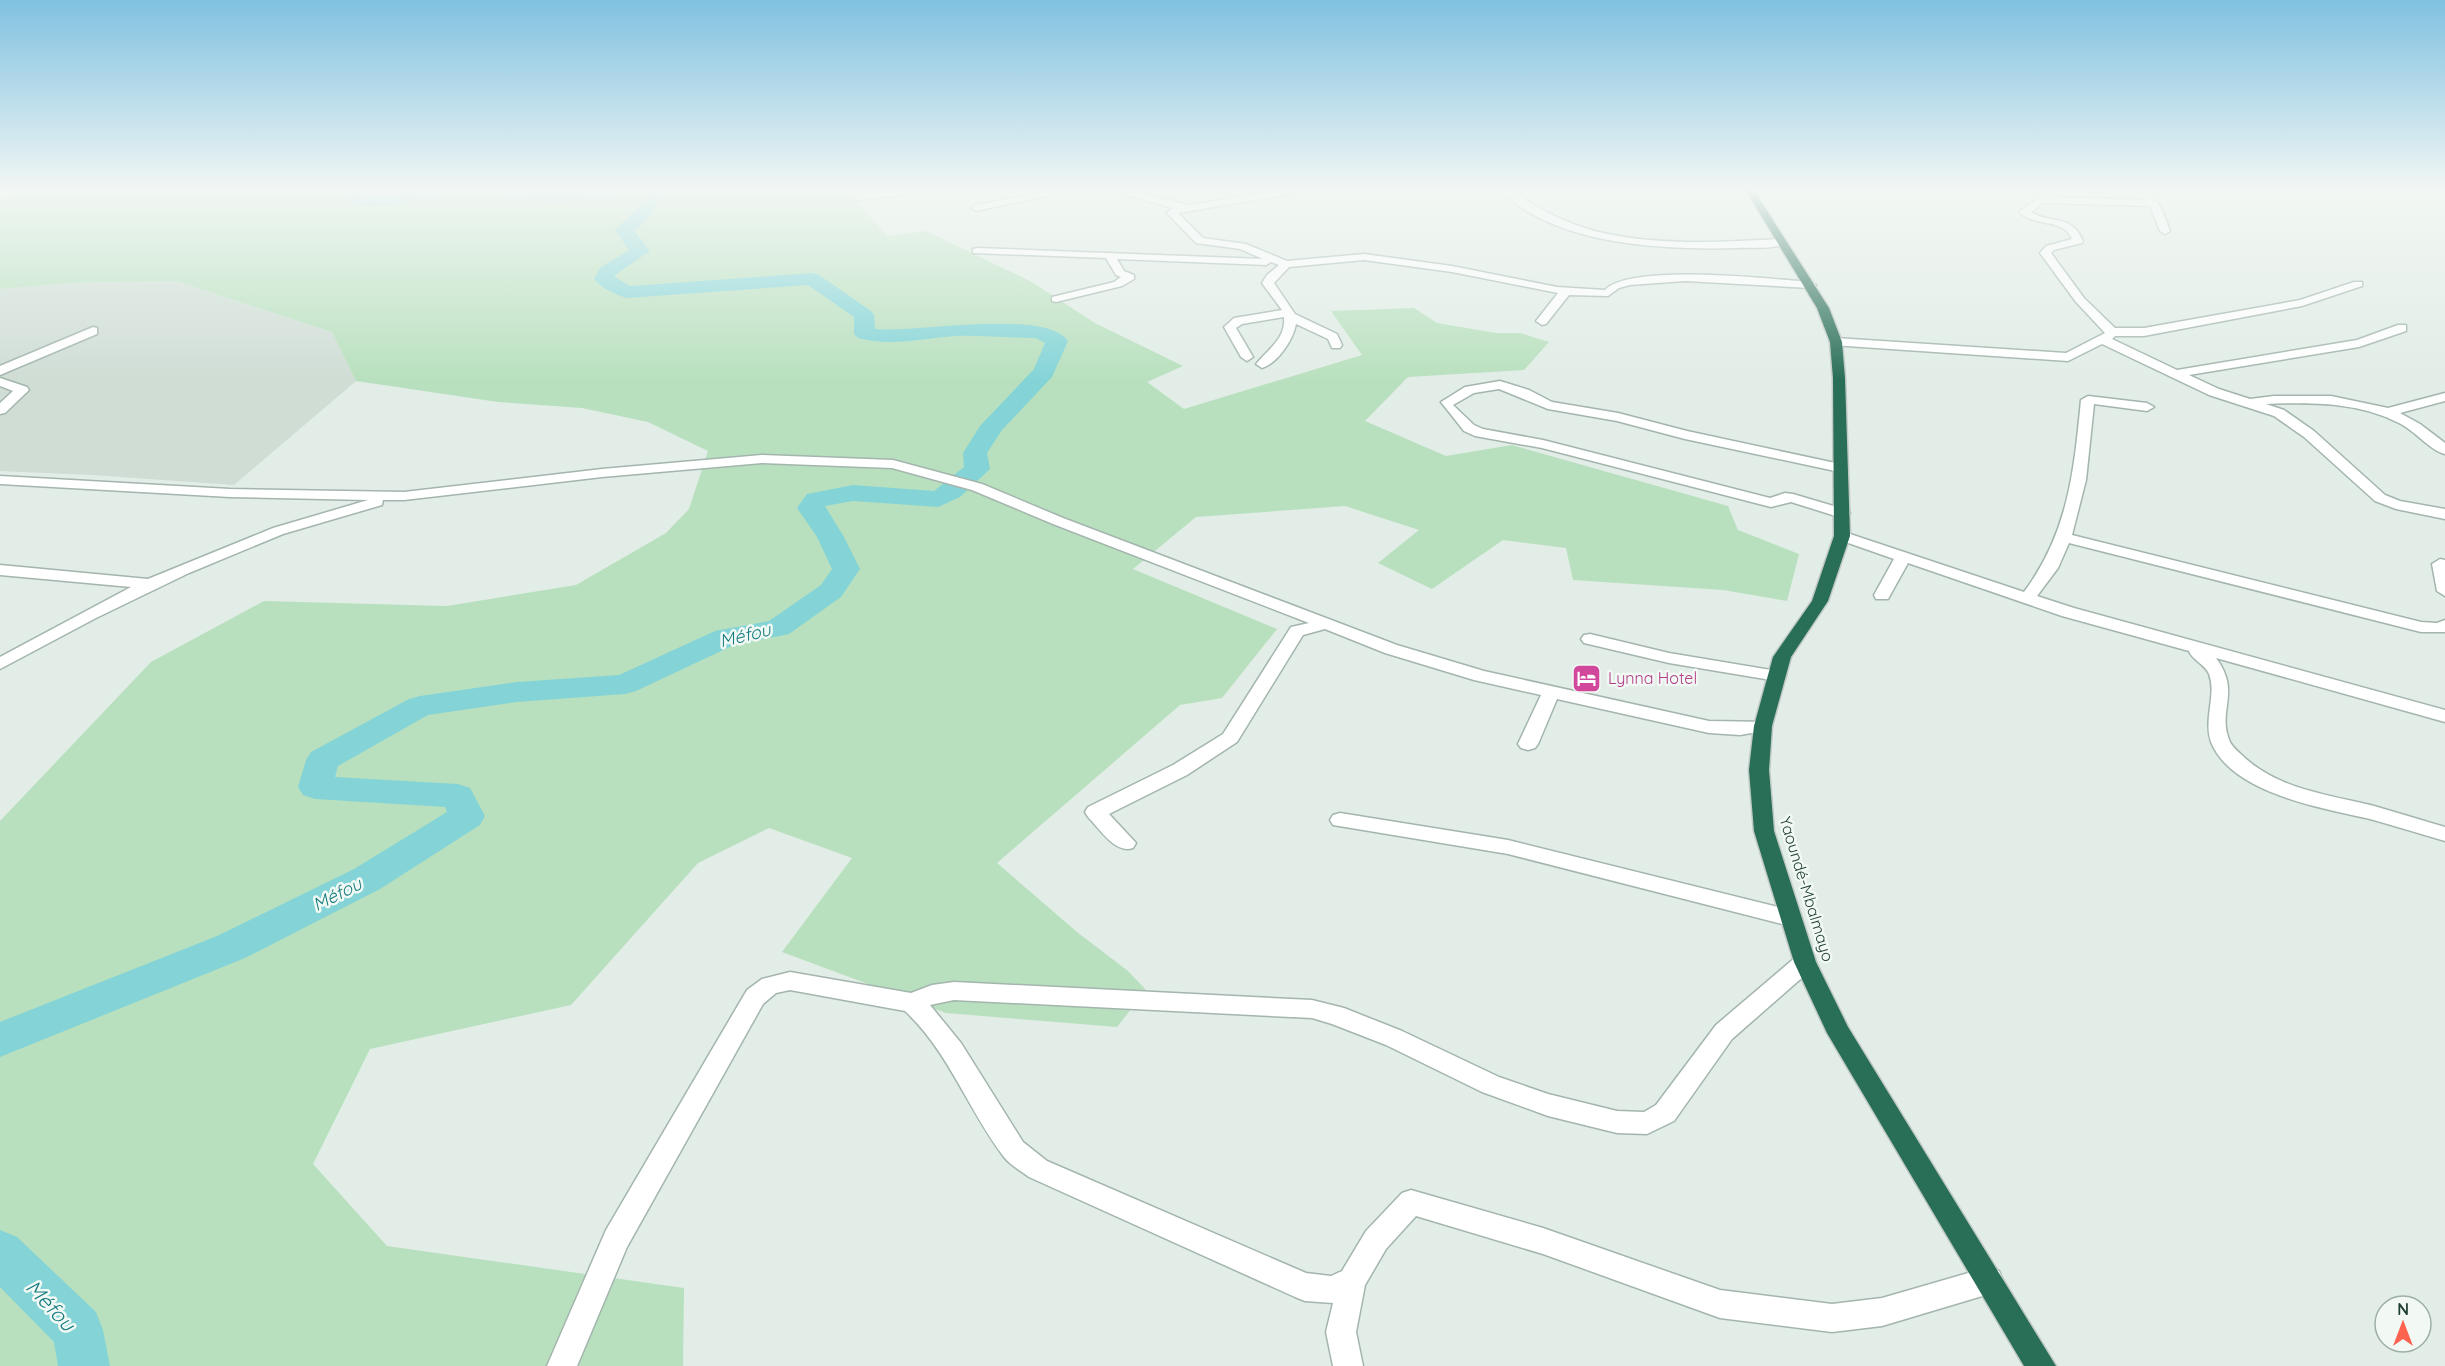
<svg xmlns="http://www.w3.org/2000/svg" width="2445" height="1366" viewBox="0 0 2445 1366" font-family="Quicksand,sans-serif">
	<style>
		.built { fill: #cfddd5 }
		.green { fill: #b8e0be }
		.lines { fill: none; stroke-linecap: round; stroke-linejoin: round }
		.river { fill: #84d4d7; fill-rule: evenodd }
		.street-casing { stroke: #a3b5ad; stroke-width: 3 }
		.highway-casing { stroke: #c1c9c6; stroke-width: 3 }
		.street { fill: #fff; fill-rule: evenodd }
		.highway { fill: #296e57; fill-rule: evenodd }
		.labels { text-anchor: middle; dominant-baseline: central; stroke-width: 5; stroke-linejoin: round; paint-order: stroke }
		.hotel-label { font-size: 16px; fill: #b23c85; stroke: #f2f9f4; text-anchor: start }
		.street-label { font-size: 16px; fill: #203f33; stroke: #f2f9f4 }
		.water-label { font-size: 18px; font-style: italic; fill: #157c80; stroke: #f2f9f4 }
		.near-water-label { font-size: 21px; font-style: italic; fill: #157c80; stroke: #f2f9f4 }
	</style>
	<rect width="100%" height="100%" fill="#e1ede6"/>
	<path class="built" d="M 176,281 L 332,332 L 356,381 L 234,485 L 92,475 L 0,471 L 0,289 L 73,283 Z"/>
	<path class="green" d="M 0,189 L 846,189 L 887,236 L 926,231 L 1030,281 L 1095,323 L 1183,366 L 1147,382 L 1184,409 L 1362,355 L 1331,311 L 1414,308 L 1437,323 L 1496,333 L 1520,333 L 1549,342 L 1524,370 L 1408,377 L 1365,421 L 1446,456 L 1512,445 L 1728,506 L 1738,530 L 1799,554 L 1787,601 L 1723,590 L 1573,580 L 1566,548 L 1503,540 L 1432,589 L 1378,563 L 1419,530 L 1345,506 L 1196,517 L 1133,569 L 1277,629 L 1222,698 L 1180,705 L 997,863 L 1077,932 L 1128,971 L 1146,990 L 1117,1027 L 946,1013 L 782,952 L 852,858 L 769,828 L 698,863 L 571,1005 L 370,1049 L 313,1164 L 387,1246 L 684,1288 L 683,1366 L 0,1366 L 0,821 L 151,662 L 264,601 L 447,606 L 576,585 L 666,533 L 689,509 L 708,451 L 648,422 L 582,408 L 498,402 L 356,381 L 332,332 L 176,281 L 73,283 L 0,289 Z"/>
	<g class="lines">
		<g class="river">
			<path d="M 349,189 L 367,189 L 365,195 C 393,198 420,186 448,189 L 446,193 C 414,201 383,211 350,203 L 347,199 Z"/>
			<path d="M 500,189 L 564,193 L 599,189 L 625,189 L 623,193 C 584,203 551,205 511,197 L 505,196 Z"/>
			<path d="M 651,189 L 674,189 L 672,193 L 663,195 L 651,215 L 634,231 L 650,251 L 615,275 L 615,277 L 630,286 L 812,273 L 819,275 L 871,311 L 874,315 L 875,329 C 914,333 1045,308 1068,341 L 1052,377 L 1002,430 L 987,453 L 990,469 L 960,497 L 938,507 L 853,501 L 825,506 L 844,537 L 860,569 L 841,597 L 789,634 L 734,645 L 636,691 L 625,694 L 517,702 L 428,715 L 338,766 L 335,777 L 458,784 L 470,788 L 485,816 L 480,825 L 380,889 L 245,958 L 0,1057 L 0,1022 L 217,936 L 354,869 L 447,812 L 445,807 L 315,799 L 303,795 L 298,787 L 306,760 L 311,752 L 409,699 L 420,696 L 517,682 L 619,675 L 715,631 L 769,621 L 821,585 L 832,569 L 817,537 L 797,508 L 807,494 L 853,485 L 934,491 L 964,467 L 963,453 L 980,426 L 1034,369 L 1045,343 L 1036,338 C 1009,338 982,335 956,336 C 922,338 891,347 858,338 L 854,334 L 854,317 L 808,285 L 627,298 C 616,295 601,288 594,279 L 600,268 L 629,250 L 615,230 L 638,208 Z"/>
			<path d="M 0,1230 L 17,1237 L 96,1312 L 103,1330 L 110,1366 L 58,1366 L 54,1342 L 0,1287 Z"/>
		</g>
		<defs>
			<g id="street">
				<path d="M 11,189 L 23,189 L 0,200 L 0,193 Z"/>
				<path d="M 909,189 L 937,189 L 932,192 L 856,200 L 851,197 L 856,194 Z"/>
				<path d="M 1061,189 L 1122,189 L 1189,205 L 1290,189 L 1307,189 L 1303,192 L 1178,213 L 1203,238 L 1246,244 L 1287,261 L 1364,254 L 1452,266 L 1557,287 L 1605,290 C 1631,263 1770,279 1810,282 L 1816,285 L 1810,288 L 1685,281 L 1630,285 L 1619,288 L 1608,296 L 1569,295 L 1546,324 L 1542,325 L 1536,321 L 1558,293 L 1452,272 L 1364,260 L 1289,267 L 1274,283 L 1295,314 L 1337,334 L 1342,345 L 1340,348 L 1332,348 L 1328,339 L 1296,324 C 1293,340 1278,363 1262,368 L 1256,364 C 1268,349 1286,339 1284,317 L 1242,324 L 1236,328 L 1253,357 L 1247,361 L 1241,357 L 1224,327 L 1234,318 L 1282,310 L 1262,283 L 1267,275 L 1279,265 L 1271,262 L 1266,265 L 1117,259 L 1124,271 L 1134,275 L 1134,279 L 1122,286 L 1056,302 L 1052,301 L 1052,297 L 1114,282 L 1121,277 L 1116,275 L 1106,258 L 973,253 L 973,249 L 977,248 L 1263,259 L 1240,249 L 1196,243 L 1167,213 L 1173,208 C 1153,204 1134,195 1114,193 C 1068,188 1021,202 976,211 L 971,208 L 976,205 Z"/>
				<path d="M 1499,189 C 1515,187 1525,201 1539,208 C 1559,219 1581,228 1603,233 C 1662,246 1723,242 1782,239 L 1787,242 C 1777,250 1751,247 1738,248 C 1664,250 1554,246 1499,189 Z"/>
				<path d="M 2050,189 L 2061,189 L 2051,197 L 2145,200 L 2118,189 C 2153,185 2160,202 2170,231 L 2165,234 L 2160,231 L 2150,206 L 2043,203 L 2031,212 C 2051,225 2072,213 2083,241 L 2082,243 L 2054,250 L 2051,253 L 2084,298 L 2115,328 L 2144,328 L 2300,300 L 2354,282 L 2362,282 L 2362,286 L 2302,306 L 2144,336 L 2115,336 L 2112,339 L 2177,370 L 2357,340 L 2398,325 L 2406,325 L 2406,331 L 2359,347 L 2189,375 L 2219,389 L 2250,399 L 2274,396 L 2331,396 L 2388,408 L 2445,393 L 2445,401 L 2400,413 L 2420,424 L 2445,443 L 2445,454 C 2431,451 2414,430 2399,423 C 2358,402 2311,402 2266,404 L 2284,410 L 2314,431 L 2385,495 L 2400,501 L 2445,509 L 2445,519 L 2396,509 L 2375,501 L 2304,437 L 2274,416 L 2209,395 L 2102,344 L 2068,361 L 1832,345 L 1830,342 L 1836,338 L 2066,353 L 2105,333 L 2076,302 L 2040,253 L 2046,246 L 2072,239 C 2064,218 2034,227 2019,212 Z"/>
				<path d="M 93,327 L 97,328 L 97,334 L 0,375 L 0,366 Z"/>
				<path d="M 0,378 L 27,387 L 29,390 L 5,413 L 0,414 L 0,403 L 13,391 L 0,386 Z"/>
				<path d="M 1500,381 L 1529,390 L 1552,402 L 1618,413 L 1687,431 L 1840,464 L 1847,468 L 1840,472 L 1685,439 L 1617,421 L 1548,409 L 1499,389 L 1474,393 L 1453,405 L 1474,425 L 1483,429 L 1543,440 L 1770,498 L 1785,493 L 1793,494 L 1847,510 L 1850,513 L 1842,518 L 1791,502 L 1771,507 L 1542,448 L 1475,436 L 1464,431 L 1441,402 L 1465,387 Z"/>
				<path d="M 2088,396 L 2147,403 L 2154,407 L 2147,411 L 2094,404 L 2086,480 L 2072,535 L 2421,622 L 2437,623 L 2445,620 L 2445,632 L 2421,632 L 2069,543 L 2058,568 L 2037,596 L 2074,608 L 2445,710 L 2445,722 L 2216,658 C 2242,693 2216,710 2230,742 C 2233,748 2241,754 2246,759 C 2282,790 2329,795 2374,806 C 2398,813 2421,820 2445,827 L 2445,841 C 2420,834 2396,826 2370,819 C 2323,808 2232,794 2211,742 C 2203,719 2217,695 2209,674 C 2205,664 2192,660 2189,651 L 2062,616 L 1908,563 L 1888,599 L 1876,599 L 1874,595 L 1894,559 L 1837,539 L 1834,536 L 1837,533 L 1847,533 L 2024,592 C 2068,533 2074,472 2081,400 Z"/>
				<path d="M 762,455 L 893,460 L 982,484 L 1063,518 L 1397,645 L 1484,671 L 1709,721 L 1770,722 L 1772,726 L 1770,730 L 1740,735 L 1709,733 L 1557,699 L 1538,744 L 1535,748 L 1528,750 L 1521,748 L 1518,744 L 1541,695 L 1474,680 L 1385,653 L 1325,629 L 1303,635 L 1237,742 L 1187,775 L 1109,814 L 1136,843 L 1133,848 C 1115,854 1100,829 1088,817 L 1085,812 L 1088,807 L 1173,765 L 1223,734 L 1291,627 L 1309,623 L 1053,524 L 972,490 L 892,468 L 762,463 L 602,477 L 404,500 L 383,500 L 382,505 L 283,534 L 189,573 L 96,618 L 0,669 L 0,657 L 131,587 L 0,575 L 0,565 L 148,579 L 273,528 L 368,500 L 230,497 L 0,484 L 0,476 L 230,489 L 404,492 L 602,469 Z"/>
				<path d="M 2440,559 L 2445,560 L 2445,596 L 2437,591 L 2432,564 Z"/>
				<path d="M 1590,634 L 1669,653 L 1783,672 L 1786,676 L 1783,680 L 1777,681 L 1669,663 L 1584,643 L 1581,639 L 1584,635 Z"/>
				<path d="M 1340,813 L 1508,840 L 1790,910 L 1798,912 L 1801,918 L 1798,924 L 1790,926 L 1508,854 L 1333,825 L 1330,820 L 1333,815 Z"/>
				<path d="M 1805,953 L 1813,956 L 1816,962 L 1813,968 L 1732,1039 L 1674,1121 L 1647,1134 L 1617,1133 L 1548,1116 L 1482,1092 L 1386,1045 L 1332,1024 L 1312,1018 L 954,1000 L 930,1005 L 961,1043 L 1023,1142 L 1047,1161 L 1306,1273 L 1331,1276 L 1342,1271 L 1366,1231 L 1402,1193 L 1411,1190 L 1543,1228 L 1720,1290 L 1832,1304 L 1882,1298 L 1989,1267 L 1999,1271 L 2003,1281 L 1999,1291 L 1882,1326 L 1832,1332 L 1720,1318 L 1543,1254 L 1416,1216 L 1386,1249 L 1365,1285 L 1356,1332 L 1363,1366 L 1333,1366 L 1326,1332 L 1333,1303 L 1305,1301 L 1295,1297 L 1029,1177 C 1021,1171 1010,1165 1004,1157 C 968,1110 949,1052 905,1011 L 790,990 L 776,993 L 763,1004 L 627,1247 L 577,1366 L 547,1366 L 606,1230 L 747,990 L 762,979 L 790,972 L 911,993 L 932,985 L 954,982 L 1312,1000 L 1344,1008 L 1402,1031 L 1499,1077 L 1548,1094 L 1617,1111 L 1644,1112 L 1656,1105 L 1716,1025 L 1797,956 Z"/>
			</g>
			<path id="highway" d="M 1745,189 L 1753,189 L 1829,308 L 1842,342 L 1845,378 L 1850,536 L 1828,601 L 1791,657 L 1772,726 L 1769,770 L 1774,831 L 1816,962 L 1848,1027 L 2056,1366 L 2024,1366 L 1827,1033 L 1794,962 L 1754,831 L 1749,770 L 1754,726 L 1773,657 L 1812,601 L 1834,536 L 1833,378 L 1830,342 L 1817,308 Z"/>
		</defs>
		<use href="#street" class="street-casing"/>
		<use href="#highway" class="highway-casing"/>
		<use href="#street" class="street"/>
		<use href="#highway" class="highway"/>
	</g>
	<linearGradient id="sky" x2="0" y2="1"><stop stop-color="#80c1e1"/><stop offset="0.5" stop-color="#f2f7f4"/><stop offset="1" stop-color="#f2f7f4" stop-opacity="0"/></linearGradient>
	<rect width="2445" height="380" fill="url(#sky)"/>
	<defs>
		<symbol id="hotel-square" viewBox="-11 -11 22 22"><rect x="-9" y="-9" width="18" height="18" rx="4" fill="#d1479c" stroke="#f2f9f4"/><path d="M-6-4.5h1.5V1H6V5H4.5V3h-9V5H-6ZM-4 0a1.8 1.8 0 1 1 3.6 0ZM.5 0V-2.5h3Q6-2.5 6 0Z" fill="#fff"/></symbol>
	</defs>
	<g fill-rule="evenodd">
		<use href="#hotel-square" x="1570" y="662" width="33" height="33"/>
	</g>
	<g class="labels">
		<g class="hotel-label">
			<text x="1608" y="678">Lynna Hotel</text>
		</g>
		<g class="street-label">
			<text transform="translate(1807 889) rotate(73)">Yaoundé-Mbalmayo</text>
		</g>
		<g class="water-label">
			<text transform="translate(745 635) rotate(-14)">Méfou</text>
			<text transform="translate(337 894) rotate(-27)">Méfou</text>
		</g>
		<g class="near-water-label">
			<text transform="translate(51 1305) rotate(47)">Méfou</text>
		</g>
	</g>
	<g transform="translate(2403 1324)"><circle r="28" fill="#f2f9f4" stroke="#9eafa7" stroke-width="1.5"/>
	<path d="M0-4.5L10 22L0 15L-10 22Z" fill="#fd634f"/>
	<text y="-9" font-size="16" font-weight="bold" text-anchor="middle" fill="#203f33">N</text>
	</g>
</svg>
